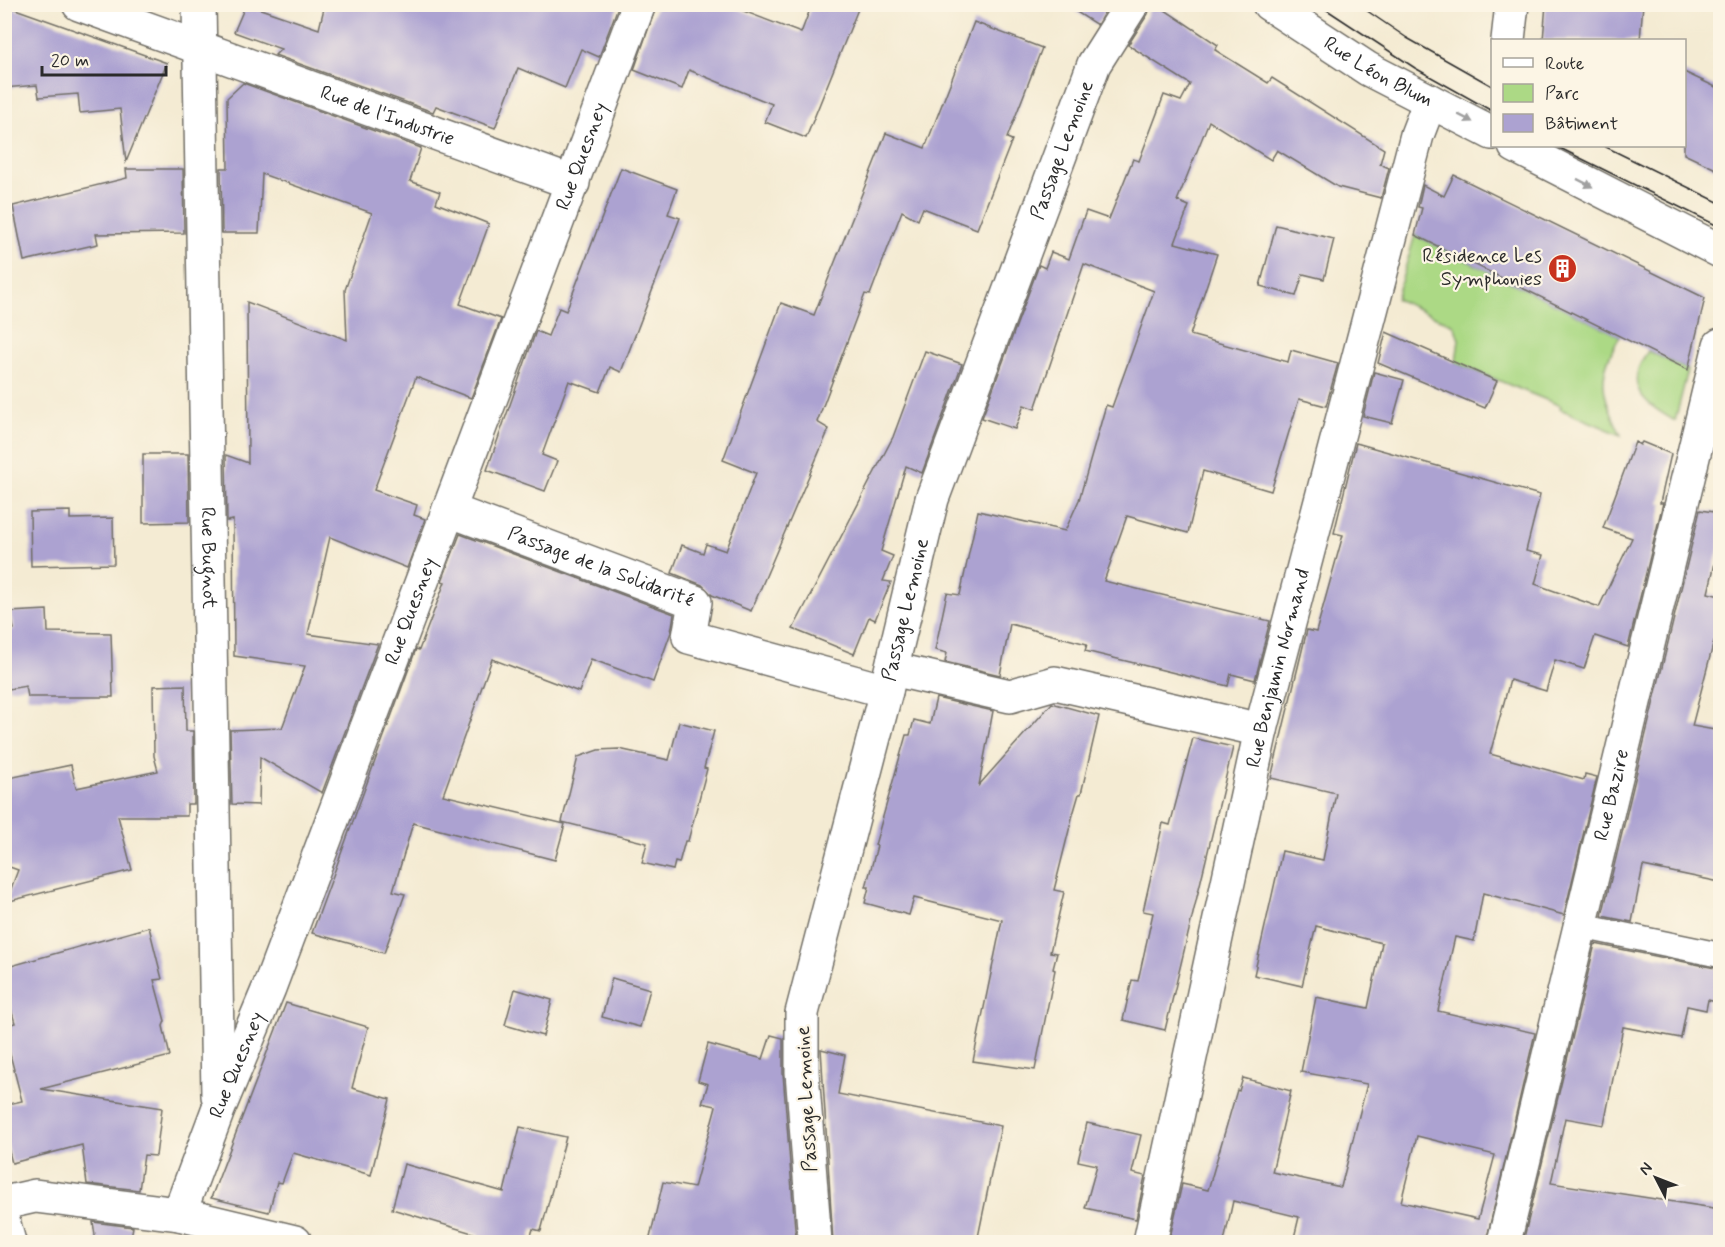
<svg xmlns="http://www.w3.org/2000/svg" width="1725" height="1247" viewBox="0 0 1725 1247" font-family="Mynerve,sans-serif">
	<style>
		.green { fill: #acd985; stroke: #6c8258; stroke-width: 1.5 }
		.building { fill: #aca2d1; fill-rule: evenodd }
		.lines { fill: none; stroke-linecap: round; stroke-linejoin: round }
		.service-casing { stroke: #716e66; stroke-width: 27 }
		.minor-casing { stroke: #716e66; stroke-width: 36 }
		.tertiary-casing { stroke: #716e66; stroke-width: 36 }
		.service { stroke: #fff; stroke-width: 24 }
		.minor { stroke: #fff; stroke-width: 33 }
		.tertiary { stroke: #fff; stroke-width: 33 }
		.tram { stroke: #2b2b2b; stroke-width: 1.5 }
		.oneway { fill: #a0a0a0 }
		.labels { text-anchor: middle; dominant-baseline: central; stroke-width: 4.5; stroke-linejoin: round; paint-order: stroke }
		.street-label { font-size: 20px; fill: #2b2b2b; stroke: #fcf5e5 }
		.poi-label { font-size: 20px; fill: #2b2b2b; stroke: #fcf5e5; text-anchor: end }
	</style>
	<rect width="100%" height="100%" fill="#fcf5e5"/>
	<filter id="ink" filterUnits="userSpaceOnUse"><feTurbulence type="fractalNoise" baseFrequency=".0167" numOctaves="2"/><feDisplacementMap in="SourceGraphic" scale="12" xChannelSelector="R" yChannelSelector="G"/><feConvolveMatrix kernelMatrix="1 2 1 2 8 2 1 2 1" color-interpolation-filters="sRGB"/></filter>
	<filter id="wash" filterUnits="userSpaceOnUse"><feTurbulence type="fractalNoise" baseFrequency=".008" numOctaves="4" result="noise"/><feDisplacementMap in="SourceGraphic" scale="24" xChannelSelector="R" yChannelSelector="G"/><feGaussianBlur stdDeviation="1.35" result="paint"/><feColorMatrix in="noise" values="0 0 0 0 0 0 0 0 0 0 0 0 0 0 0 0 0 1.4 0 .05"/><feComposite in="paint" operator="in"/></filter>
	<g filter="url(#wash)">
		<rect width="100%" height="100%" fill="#f4ebd3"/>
		<g class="green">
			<path d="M 1415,235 L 1620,336 C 1595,377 1602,394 1621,435 L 1560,409 L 1561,406 L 1456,363 L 1459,339 L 1454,325 L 1396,299 Z"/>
			<path d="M 1648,351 L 1688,370 L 1675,421 C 1643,402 1622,387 1648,351 Z"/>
		</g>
		<g id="blocks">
			<g class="building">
				<path d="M 246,4 L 319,29 L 325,4 L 619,4 L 599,57 L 581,49 L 565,88 L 518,68 L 495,128 L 436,106 L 433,112 L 275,55 L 281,49 L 234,32 Z"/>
				<path d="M 657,4 L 725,4 L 801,33 L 812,4 L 860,4 L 806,138 L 765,122 L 772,104 L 689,70 L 682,89 L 634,70 Z"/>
				<path d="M 1064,4 L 1109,4 L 1097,25 Z"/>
				<path d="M 1151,4 L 1156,4 L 1218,45 L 1215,50 L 1268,83 L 1272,78 L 1384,149 L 1380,164 L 1389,168 L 1381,198 L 1338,187 L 1277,150 L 1271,160 L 1209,121 L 1177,201 L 1189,206 L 1175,243 L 1217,254 L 1190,335 L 1288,362 L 1291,350 L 1338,363 L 1326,406 L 1299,399 L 1271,491 L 1203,471 L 1188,533 L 1127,516 L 1104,581 L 1270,621 L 1255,680 L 1231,674 L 1228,686 L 1085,651 L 1087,644 L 1010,624 L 1000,675 L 945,662 L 947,653 L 935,650 L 947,593 L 960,595 L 978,511 L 1065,531 L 1079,500 L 1106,405 L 1112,407 L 1116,396 L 1154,291 L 1084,264 L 1035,409 L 1024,405 L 1015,429 L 982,418 L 1039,265 L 1045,268 L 1051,252 L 1069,259 L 1086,211 L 1109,219 L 1133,159 L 1139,161 L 1164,95 L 1181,101 L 1190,84 L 1128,45 L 1148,14 Z"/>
				<path d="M 1546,4 L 1643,4 L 1640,40 L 1543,40 Z"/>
				<path d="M 4,5 L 167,63 L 126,162 L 120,109 L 80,113 L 78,94 L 39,97 L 37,85 L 4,88 Z"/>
				<path d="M 974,22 L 1042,48 L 1007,138 L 1012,140 L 977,229 L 923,208 L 918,220 L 902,211 L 870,295 L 865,294 L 817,422 L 829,429 L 751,611 L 712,595 L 702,585 L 672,573 L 682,545 L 703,553 L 706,544 L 726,551 L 756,473 L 723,460 L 781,303 L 814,315 L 886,133 L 925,148 Z"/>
				<path d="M 1684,72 L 1720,89 L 1720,171 L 1684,154 Z"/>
				<path d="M 243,83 L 421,148 L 410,181 L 440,192 L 436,203 L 489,224 L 460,304 L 501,319 L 471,398 L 416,377 L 374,490 L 417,505 L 414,515 L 425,519 L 407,568 L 330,537 L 308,634 L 378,644 L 322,793 L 260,757 L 259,805 L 232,804 L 230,730 L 282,728 L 305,666 L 234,656 L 233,520 L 227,521 L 226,455 L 248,463 L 247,302 L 347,340 L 345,290 L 372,213 L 262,174 L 259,233 L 222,233 L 221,168 L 228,168 L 227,98 Z"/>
				<path d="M 621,168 L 677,189 L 668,214 L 680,218 L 621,372 L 610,367 L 600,392 L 569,381 L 542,455 L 557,461 L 545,491 L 487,470 L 536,331 L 548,336 L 559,308 L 566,311 Z"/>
				<path d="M 126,169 L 183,169 L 184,233 L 96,234 L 98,244 L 24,261 L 13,206 L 127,178 Z"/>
				<path d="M 1454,175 L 1705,298 L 1688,370 L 1415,235 L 1422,208 L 1418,207 L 1423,185 L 1444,196 Z"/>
				<path d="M 1276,225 L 1334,239 L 1324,279 L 1303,274 L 1296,296 L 1260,286 Z"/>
				<path d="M 1386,332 L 1497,381 L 1485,408 L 1378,363 Z"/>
				<path d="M 925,351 L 962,364 L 922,473 L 906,466 L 881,551 L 893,556 L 883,581 L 891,582 L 875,620 L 869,617 L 854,654 L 793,629 L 893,437 Z"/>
				<path d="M 1374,372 L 1404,380 L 1392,423 L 1363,416 Z"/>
				<path d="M 1635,442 L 1640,445 L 1642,442 L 1671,454 L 1660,503 L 1663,503 L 1628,647 L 1595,636 L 1584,669 L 1555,660 L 1546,691 L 1510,680 L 1490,754 L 1584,780 L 1585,774 L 1597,777 L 1564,915 L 1483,893 L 1474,941 L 1455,937 L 1438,1011 L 1535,1033 L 1486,1242 L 1293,1242 L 1299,1217 L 1233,1201 L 1224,1242 L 1169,1242 L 1182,1184 L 1208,1190 L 1237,1090 L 1239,1091 L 1243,1078 L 1291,1091 L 1272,1172 L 1341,1187 L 1367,1084 L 1301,1072 L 1316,997 L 1368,1008 L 1382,943 L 1316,926 L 1302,986 L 1254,975 L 1282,851 L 1323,860 L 1336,793 L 1271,778 L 1307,630 L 1316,632 L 1343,535 L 1334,533 L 1356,443 L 1540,495 L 1526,551 L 1543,555 L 1535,584 L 1599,607 L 1632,538 L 1603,528 ZM 1417,1136 L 1495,1155 L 1478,1219 L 1401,1202 Z"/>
				<path d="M 143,454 L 188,454 L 189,522 L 143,523 Z"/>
				<path d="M 1700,510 L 1720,513 L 1720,542 L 1708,593 L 1720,596 L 1720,642 L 1714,641 L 1692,726 L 1720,731 L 1720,882 L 1643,866 L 1632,922 L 1602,916 Z"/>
				<path d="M 70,511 L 70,519 L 113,518 L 114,564 L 31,566 L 30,512 Z"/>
				<path d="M 460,534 L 674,614 L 671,632 L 653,682 L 591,659 L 579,692 L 492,659 L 443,795 L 565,824 L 555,860 L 413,823 L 393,891 L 405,894 L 384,953 L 312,933 L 416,649 L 419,650 L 445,582 L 442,581 Z"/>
				<path d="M 47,610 L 48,632 L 111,633 L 113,697 L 28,697 L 26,686 L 9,689 L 4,671 L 4,632 L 14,629 L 10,612 Z"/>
				<path d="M 185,685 L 186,731 L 193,731 L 194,804 L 187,804 L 187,816 L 118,816 L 132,870 L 6,902 L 18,870 L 4,865 L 4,779 L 71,765 L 76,788 L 158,771 L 154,756 L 153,686 Z"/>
				<path d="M 936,698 L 993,711 L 979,785 L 1052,703 L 1099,716 L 1081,794 L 1079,794 L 1072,818 L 1054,890 L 1064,892 L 1050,952 L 1057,953 L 1053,969 L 1055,970 L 1035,1070 L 973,1061 L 1002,920 L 914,898 L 909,915 L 865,903 L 869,887 L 866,887 L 877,846 L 875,845 L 906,735 L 910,735 L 914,720 L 930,724 Z"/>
				<path d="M 679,722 L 714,731 L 704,768 L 707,769 L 688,841 L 685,841 L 679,863 L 675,862 L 673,870 L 642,863 L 647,843 L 562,822 L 578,757 L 598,750 L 619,749 L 669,760 Z"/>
				<path d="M 1193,738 L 1233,747 L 1165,1030 L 1123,1020 L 1132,980 L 1138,981 L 1153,913 L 1143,911 L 1163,823 L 1170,825 Z"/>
				<path d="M 149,927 L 162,979 L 154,980 L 165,1021 L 163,1026 L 170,1056 L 41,1089 L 162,1108 L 156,1156 L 144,1155 L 139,1190 L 87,1184 L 82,1145 L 12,1163 L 4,1133 L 4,1105 L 22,1101 L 4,1031 L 4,1026 L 15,1023 L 4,984 L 4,968 Z"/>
				<path d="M 1595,944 L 1720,969 L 1720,1003 L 1708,1000 L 1706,1010 L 1687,1006 L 1681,1038 L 1623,1027 L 1604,1125 L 1565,1118 L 1551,1183 L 1720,1209 L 1717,1242 L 1523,1242 Z"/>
				<path d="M 612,978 L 650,989 L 640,1027 L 602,1017 Z"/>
				<path d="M 515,989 L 552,1000 L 543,1036 L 505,1025 Z"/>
				<path d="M 286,1003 L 368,1027 L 352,1088 L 390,1099 L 371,1175 L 293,1153 L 282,1183 L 277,1182 L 269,1212 L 211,1198 Z"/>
				<path d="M 771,1035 L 783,1038 L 783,1073 L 796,1242 L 649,1242 L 663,1182 L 694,1188 L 716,1106 L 702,1103 L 708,1084 L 698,1081 L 708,1044 L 763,1059 Z"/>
				<path d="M 821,1049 L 845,1055 L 838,1094 L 1001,1126 L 977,1242 L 833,1242 Z"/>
				<path d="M 1087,1123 L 1141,1135 L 1132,1173 L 1145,1176 L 1136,1219 L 1085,1208 L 1097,1165 L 1078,1161 Z"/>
				<path d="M 520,1127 L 566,1137 L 541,1231 L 533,1229 L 529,1242 L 477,1242 L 479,1235 L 392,1209 L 404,1164 L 504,1192 Z"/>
				<path d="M 93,1222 L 133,1227 L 130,1242 L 96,1242 Z"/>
			</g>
		</g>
	</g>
	<g filter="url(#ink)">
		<use href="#blocks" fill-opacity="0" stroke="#716e66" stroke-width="1.5"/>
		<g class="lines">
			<defs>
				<path id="service" d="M 1580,926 L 1720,955"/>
				<g id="minor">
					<path id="s1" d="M 79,4 L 573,183"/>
					<path id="s2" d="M 199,4 L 218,1096"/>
					<path d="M 1508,40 L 1512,4"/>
					<path id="s3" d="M 449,510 L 695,602 L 689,637 L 886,691"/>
					<path d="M 892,669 L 1010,696 L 1055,683 L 1261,730"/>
					<path d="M 4,1203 L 35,1196 L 179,1214 L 295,1242"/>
					<path id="s4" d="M 179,1214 L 218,1110 L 269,988 L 639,4"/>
					<path d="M 4,1224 L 9,1242"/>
					<path id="s5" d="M 815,1242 L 802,1072 L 802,1013 L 886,691 L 932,499 L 1094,64 L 1132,4"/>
					<path id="s6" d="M 1150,1242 L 1261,730 L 1417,135 L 1430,101"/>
					<path id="s7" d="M 1504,1242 L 1720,345"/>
				</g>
				<g id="tertiary">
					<path id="s8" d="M 1269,4 L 1368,69 L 1492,133"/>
					<path d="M 1515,146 L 1720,251"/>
				</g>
			</defs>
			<use href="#service" class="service-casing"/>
			<use href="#minor" class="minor-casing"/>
			<use href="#tertiary" class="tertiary-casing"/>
			<use href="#service" class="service"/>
			<use href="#minor" class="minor"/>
			<use href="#tertiary" class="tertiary"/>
			<g class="tram">
				<path d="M 1318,4 L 1415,68 L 1492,111"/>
				<path d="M 1357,4 L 1407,38 L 1492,86"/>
				<path d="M 1556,146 L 1720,227"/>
				<path d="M 1604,146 L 1720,203"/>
			</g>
		</g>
		<defs><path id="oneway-solid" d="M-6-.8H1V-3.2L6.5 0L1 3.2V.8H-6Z" transform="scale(1.5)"/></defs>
		<g class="oneway">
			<use href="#oneway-solid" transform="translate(1465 118) rotate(27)"/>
			<use href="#oneway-solid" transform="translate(1585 183) rotate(27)"/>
		</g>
	</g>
	<defs>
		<symbol id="building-disc" viewBox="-11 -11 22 22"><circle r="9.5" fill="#c8321e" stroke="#fcf5e5"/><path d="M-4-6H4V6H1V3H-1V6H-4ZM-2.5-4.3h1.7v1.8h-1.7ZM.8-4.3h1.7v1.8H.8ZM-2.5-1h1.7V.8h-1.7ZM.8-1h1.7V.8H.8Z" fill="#fff"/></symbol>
	</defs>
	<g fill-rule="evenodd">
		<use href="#building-disc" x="1546" y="252" width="33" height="33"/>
	</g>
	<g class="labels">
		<g class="street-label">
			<text stroke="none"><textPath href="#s8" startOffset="129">Rue Léon Blum</textPath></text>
			<text stroke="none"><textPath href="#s1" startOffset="328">Rue de l'Industrie</textPath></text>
			<text stroke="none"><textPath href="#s5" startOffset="1132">Passage Lemoine</textPath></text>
			<text stroke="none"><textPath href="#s4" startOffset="1132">Rue Quesney</textPath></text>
			<text stroke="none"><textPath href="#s2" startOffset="554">Rue Bugnot</textPath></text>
			<text stroke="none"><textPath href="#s3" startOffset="162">Passage de la Solidarité</textPath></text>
			<text stroke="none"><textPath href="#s5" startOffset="646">Passage Lemoine</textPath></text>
			<text stroke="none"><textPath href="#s4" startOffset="646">Rue Quesney</textPath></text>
			<text stroke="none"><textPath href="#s6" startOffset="588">Rue Benjamin Normand</textPath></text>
			<text stroke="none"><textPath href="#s7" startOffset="460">Rue Bazire</textPath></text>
			<text stroke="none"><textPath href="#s4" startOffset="160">Rue Quesney</textPath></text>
			<text transform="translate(807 1099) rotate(-93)">Passage Lemoine</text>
		</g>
		<g class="poi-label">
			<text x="1542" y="256">Résidence Les<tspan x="1542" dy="23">Symphonies</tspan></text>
		</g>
	</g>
	<rect width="1725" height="1247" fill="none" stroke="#fcf5e5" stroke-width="24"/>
	<rect x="1491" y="39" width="195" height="108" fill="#fcf5e5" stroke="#a8a49b" stroke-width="1.5"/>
	<rect x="1503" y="58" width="30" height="9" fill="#ffffff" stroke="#a8a49b" stroke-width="1.5"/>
	<text x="1545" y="69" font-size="18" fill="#2b2b2b">Route</text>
	<rect x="1503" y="84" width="30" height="18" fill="#acd985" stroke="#a8a49b" stroke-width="1.5"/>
	<text x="1545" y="99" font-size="18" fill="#2b2b2b">Parc</text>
	<rect x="1503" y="114" width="30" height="18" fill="#aca2d1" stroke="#a8a49b" stroke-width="1.5"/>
	<text x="1545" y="129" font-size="18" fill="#2b2b2b">Bâtiment</text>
	<g transform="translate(1656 1178) rotate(312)" stroke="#fcf5e5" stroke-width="4.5" paint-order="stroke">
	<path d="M0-4.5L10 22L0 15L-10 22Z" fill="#2b2b2b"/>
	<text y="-9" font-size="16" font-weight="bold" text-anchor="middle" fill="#2b2b2b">N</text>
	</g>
	<path d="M42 66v9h124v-9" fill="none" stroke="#2b2b2b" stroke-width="3"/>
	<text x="51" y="66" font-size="18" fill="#2b2b2b" stroke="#fcf5e5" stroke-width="4.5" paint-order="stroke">20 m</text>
</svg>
